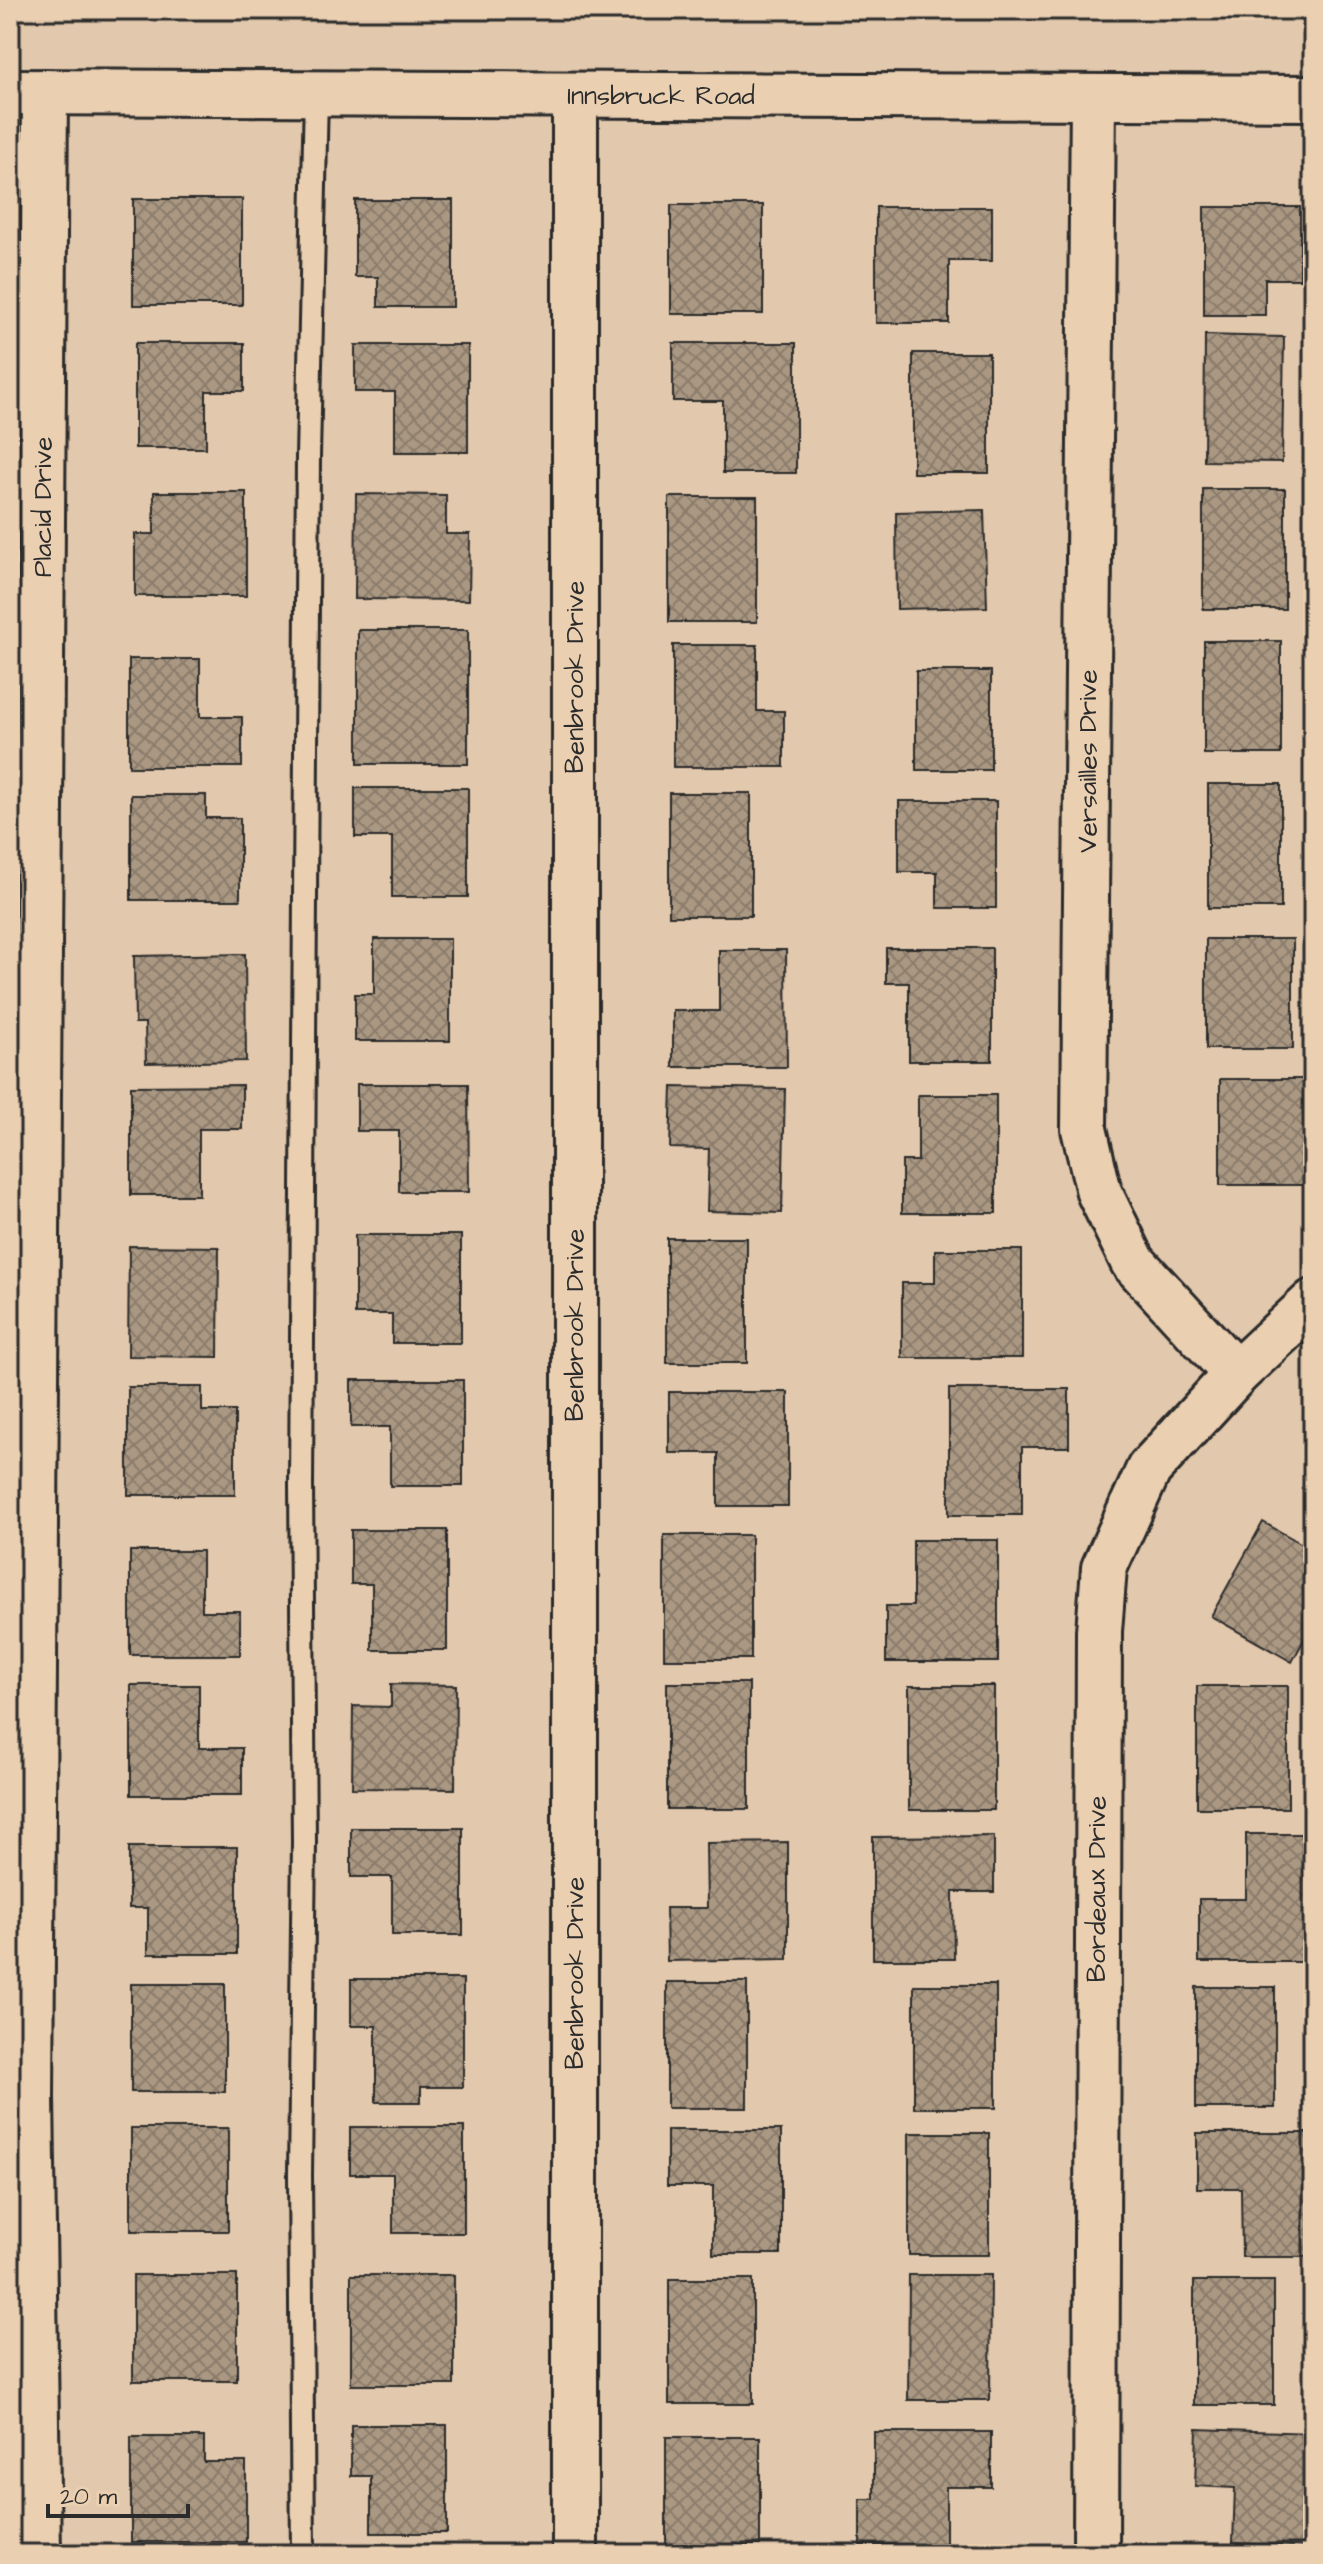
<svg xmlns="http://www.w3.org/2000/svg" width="1323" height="2564" viewBox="0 0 1323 2564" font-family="'Architects Daughter',sans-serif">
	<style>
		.building { fill: url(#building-cross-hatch); stroke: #2b2b2b; stroke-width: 2 }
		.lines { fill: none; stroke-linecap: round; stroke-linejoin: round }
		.lane-casing { stroke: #2b2b2b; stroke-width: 28 }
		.street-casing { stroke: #2b2b2b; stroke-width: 50 }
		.lane { stroke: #eacfb1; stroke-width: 22 }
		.street { stroke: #eacfb1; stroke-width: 44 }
		.labels { text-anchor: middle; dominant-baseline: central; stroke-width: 8; stroke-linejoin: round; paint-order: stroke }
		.street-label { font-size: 26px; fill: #2b2b2b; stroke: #eacfb1 }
	</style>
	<defs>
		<pattern id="building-cross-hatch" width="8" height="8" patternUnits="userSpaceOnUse" patternTransform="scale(2)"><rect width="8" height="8" fill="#aa9883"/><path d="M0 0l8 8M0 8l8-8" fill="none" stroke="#8b7c6b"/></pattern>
	</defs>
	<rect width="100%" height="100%" fill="#e2c8ac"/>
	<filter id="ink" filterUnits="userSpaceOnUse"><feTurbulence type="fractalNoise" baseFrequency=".0125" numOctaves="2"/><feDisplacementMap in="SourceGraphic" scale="16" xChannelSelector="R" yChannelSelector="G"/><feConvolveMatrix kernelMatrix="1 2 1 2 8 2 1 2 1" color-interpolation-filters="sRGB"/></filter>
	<g filter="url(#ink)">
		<g class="building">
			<rect x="133" y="199" width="109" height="106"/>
			<path d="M 355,200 L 453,200 L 453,307 L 378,307 L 378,277 L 355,277 Z"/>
			<rect x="671" y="205" width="92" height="109"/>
			<path d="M 876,207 L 992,207 L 992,261 L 949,261 L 949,323 L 876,323 Z"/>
			<path d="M 1204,207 L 1300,207 L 1300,279 L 1265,279 L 1265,315 L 1204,315 Z"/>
			<path d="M 1205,335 L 1284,337 L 1282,462 L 1204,461 Z"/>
			<path d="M 135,343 L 244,343 L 244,391 L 206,391 L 206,448 L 135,448 Z"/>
			<path d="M 673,343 L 796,343 L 796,473 L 723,473 L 723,401 L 673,401 Z"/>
			<path d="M 355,345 L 468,345 L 468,452 L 395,452 L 395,392 L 355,392 Z"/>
			<rect x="913" y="353" width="76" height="120"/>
			<rect x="1203" y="489" width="82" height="120"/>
			<path d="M 154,492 L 246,492 L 246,596 L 135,596 L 135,534 L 154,534 Z"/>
			<path d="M 356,494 L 446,495 L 446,534 L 470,534 L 469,600 L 355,599 Z"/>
			<rect x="669" y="497" width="88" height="125"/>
			<path d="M 984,510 L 987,607 L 897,609 L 896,512 Z"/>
			<rect x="358" y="630" width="110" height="134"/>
			<rect x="1204" y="641" width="77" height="113"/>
			<path d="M 673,645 L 757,645 L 757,711 L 784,711 L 784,767 L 673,767 Z"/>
			<path d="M 129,659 L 200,659 L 200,717 L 242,717 L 242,767 L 129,767 Z"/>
			<rect x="916" y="671" width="75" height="99"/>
			<rect x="1208" y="784" width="73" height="124"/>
			<path d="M 355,788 L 468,788 L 468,897 L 392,897 L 392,837 L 355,837 Z"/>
			<rect x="669" y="793" width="82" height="123"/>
			<path d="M 131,795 L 206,795 L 206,818 L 240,818 L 240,900 L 131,900 Z"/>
			<path d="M 899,801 L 996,801 L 996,908 L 937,908 L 937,872 L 899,872 Z"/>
			<path d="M 374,939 L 450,939 L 450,1041 L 355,1041 L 355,994 L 374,994 Z"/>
			<rect x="1206" y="939" width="87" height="110"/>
			<path d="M 886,948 L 992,948 L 992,1061 L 909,1061 L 909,983 L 886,983 Z"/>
			<path d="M 719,950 L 786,950 L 787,1067 L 673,1067 L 673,1011 L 719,1011 Z"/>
			<path d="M 245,954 L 246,1061 L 146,1063 L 145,1023 L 135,1023 L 134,956 Z"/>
			<rect x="1220" y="1079" width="90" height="106"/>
			<path d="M 357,1084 L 468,1084 L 469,1192 L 399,1192 L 399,1131 L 357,1131 Z"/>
			<path d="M 242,1085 L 242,1129 L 199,1129 L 199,1195 L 131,1195 L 131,1086 Z"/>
			<path d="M 672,1087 L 785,1089 L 782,1213 L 707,1211 L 709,1149 L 670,1148 Z"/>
			<path d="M 918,1095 L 996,1095 L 996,1213 L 902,1213 L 902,1161 L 918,1161 Z"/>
			<path d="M 355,1235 L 461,1235 L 461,1343 L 392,1343 L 392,1314 L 355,1314 Z"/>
			<rect x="667" y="1238" width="80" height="125"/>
			<path d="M 129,1246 L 219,1247 L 218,1357 L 128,1356 Z"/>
			<path d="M 935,1250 L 1022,1250 L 1022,1358 L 902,1358 L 902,1283 L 935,1283 Z"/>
			<path d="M 351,1380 L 463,1380 L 463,1486 L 390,1486 L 390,1427 L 351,1427 Z"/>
			<path d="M 128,1387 L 202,1387 L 202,1411 L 235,1411 L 235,1495 L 128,1495 Z"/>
			<path d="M 949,1389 L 1069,1389 L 1069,1447 L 1022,1447 L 1022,1515 L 949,1515 Z"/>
			<path d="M 669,1392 L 788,1392 L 788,1506 L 718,1506 L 718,1453 L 669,1453 Z"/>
			<path d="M 1313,1476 L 1313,1499 L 1302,1488 Z"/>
			<path d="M 1263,1522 L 1313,1550 L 1313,1623 L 1292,1662 L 1211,1616 Z"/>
			<path d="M 351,1530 L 447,1530 L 447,1650 L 372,1650 L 372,1584 L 351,1584 Z"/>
			<rect x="664" y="1535" width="87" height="124"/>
			<path d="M 913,1540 L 998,1540 L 998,1662 L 886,1662 L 886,1606 L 913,1606 Z"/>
			<path d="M 130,1551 L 202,1551 L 202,1611 L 240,1611 L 240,1655 L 130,1655 Z"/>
			<rect x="667" y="1683" width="82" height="126"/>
			<path d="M 391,1684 L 456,1685 L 455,1789 L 352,1788 L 353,1706 L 391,1707 Z"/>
			<path d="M 131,1685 L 199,1685 L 199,1748 L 242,1748 L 242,1795 L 131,1795 Z"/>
			<rect x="909" y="1686" width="85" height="124"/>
			<rect x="1197" y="1686" width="91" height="122"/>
			<path d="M 351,1828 L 463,1828 L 463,1935 L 392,1935 L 392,1877 L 351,1877 Z"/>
			<path d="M 1246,1834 L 1313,1834 L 1313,1962 L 1199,1962 L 1199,1899 L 1246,1899 Z"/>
			<path d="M 994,1836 L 994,1892 L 953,1892 L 954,1959 L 873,1959 L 873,1837 Z"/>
			<path d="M 788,1842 L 788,1959 L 667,1961 L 666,1908 L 707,1908 L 706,1843 Z"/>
			<path d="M 129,1847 L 237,1847 L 237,1954 L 148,1954 L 148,1908 L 129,1908 Z"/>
			<path d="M 351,1979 L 463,1979 L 463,2087 L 421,2087 L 421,2102 L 376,2102 L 376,2026 L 351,2026 Z"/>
			<rect x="667" y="1982" width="80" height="126"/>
			<rect x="131" y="1984" width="94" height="108"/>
			<rect x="914" y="1985" width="82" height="123"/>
			<rect x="1196" y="1987" width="79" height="121"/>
			<path d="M 350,2127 L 464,2127 L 464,2233 L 393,2233 L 393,2174 L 350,2174 Z"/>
			<rect x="131" y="2128" width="97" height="103"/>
			<path d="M 667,2130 L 781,2130 L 781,2254 L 713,2254 L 713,2186 L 667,2186 Z"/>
			<rect x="909" y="2133" width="80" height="122"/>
			<path d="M 1197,2133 L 1309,2133 L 1309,2257 L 1242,2257 L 1241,2188 L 1197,2188 Z"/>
			<rect x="133" y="2275" width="104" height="106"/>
			<rect x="351" y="2275" width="103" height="110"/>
			<path d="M 909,2275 L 991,2275 L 990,2400 L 908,2400 Z"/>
			<rect x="669" y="2279" width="84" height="125"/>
			<rect x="1194" y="2281" width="80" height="124"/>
			<path d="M 351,2425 L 447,2425 L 447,2533 L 371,2533 L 371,2476 L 351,2476 Z"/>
			<path d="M 1197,2429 L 1313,2433 L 1312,2547 L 1233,2543 L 1235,2488 L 1195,2486 Z"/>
			<path d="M 874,2432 L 991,2432 L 991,2487 L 946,2487 L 946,2545 L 860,2545 L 860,2499 L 874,2499 Z"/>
			<path d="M 131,2437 L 204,2437 L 204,2462 L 246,2462 L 246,2542 L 131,2542 Z"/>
			<rect x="666" y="2437" width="94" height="108"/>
		</g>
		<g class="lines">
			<defs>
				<path id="lane" d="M 303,2554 L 300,2175 L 304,1842 L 301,1485 L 308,457 L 316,94"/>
				<g id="street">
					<path d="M 10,92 L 1313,98"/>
					<path d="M 575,95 L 575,2554"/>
					<path d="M 1093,98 L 1084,1129 L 1099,1192 L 1133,1262 L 1236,1374"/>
					<path d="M 38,2554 L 31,2097 L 45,92"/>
					<path d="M 1096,2554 L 1099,1631 L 1104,1568 L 1149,1469 L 1236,1374 L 1313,1302"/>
				</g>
			</defs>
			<use href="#lane" class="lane-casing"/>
			<use href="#street" class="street-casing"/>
			<use href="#lane" class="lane"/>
			<use href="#street" class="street"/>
		</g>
	</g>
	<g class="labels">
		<g class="street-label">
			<text x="661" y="96">Innsbruck Road</text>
			<text transform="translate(43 507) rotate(-90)">Placid Drive</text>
			<text transform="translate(575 677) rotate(-90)">Benbrook Drive</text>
			<text transform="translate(1088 761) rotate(-90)">Versailles Drive</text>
			<text transform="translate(575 1325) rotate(-90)">Benbrook Drive</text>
			<text transform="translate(1097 1889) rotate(-90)">Bordeaux Drive</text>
			<text transform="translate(575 1973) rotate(-90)">Benbrook Drive</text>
		</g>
	</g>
	<rect width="1323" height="2564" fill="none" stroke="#eacfb1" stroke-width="40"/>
	<rect x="20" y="20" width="1283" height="2524" fill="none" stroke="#2b2b2b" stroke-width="3" filter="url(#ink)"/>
	<path d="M48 2504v12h140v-12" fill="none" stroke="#2b2b2b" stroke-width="4"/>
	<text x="60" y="2504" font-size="24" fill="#2b2b2b" stroke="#eacfb1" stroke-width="6" paint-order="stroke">20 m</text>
</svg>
